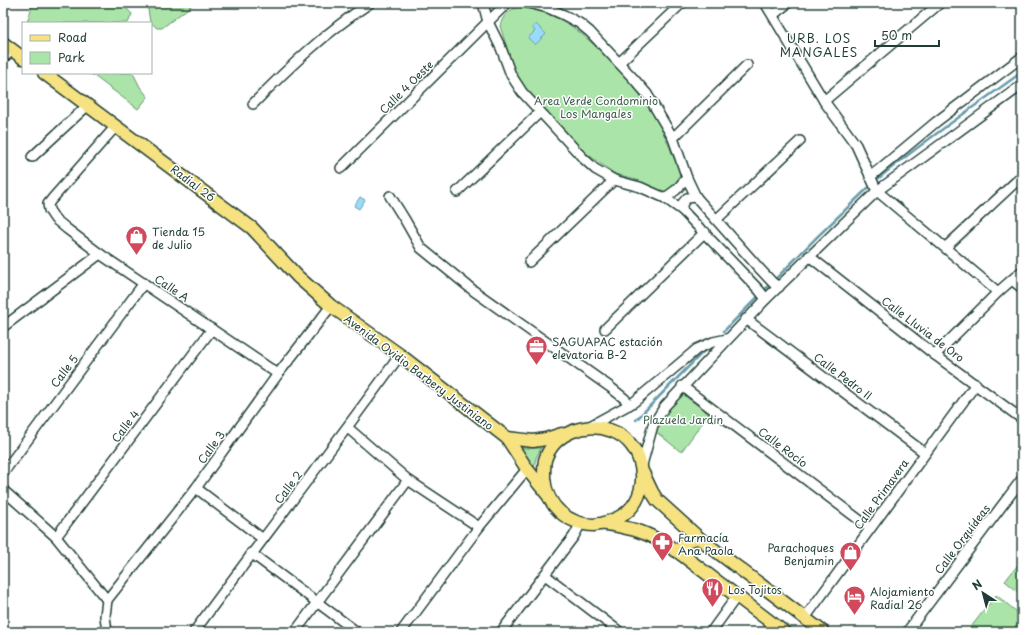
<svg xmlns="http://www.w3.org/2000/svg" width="1025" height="635" viewBox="0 0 1025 635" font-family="'Playpen Sans',sans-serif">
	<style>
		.green { fill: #abe4a8; stroke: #65906e }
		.water { fill: #98dcfa; stroke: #689cab }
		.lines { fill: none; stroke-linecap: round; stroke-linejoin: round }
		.stream { stroke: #689cab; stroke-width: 2.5 }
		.minor-casing { stroke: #1f3d34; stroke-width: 12 }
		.major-casing { stroke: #1f3d34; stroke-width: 15 }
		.minor { stroke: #fff; stroke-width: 9 }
		.major { stroke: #f7e281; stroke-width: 12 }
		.labels { text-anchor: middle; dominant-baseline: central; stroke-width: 3; stroke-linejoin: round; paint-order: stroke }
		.street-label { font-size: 11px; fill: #1f3d34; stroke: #fff }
		.park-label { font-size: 11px; fill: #3b5e4b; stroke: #fff }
		.poi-label { font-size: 11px; fill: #1f3d34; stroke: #fff; text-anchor: start }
		.neighbourhood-label { font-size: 12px; letter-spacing: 1px; fill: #1f3d34; stroke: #fff }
	</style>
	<rect width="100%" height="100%" fill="#fff"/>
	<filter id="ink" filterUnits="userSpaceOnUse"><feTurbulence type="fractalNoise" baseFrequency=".025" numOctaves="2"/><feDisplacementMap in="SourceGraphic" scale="8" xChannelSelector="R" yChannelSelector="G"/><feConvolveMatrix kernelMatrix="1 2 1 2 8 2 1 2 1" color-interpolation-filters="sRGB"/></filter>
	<g filter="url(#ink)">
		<g class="green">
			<path d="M 33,3 L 121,3 L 132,14 L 128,23 L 27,23 Z"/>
			<path d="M 147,3 L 195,3 L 162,28 L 157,28 L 150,22 Z"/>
			<path d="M 520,7 C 534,10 550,13 563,21 C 574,27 583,35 592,43 C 627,74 657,111 673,156 C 676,163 679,169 680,176 L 675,184 L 666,191 L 659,191 L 632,178 L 615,174 L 580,149 L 526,92 L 515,73 L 500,26 C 503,15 509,9 520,7 Z"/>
			<path d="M 90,73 L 133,73 L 140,87 L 148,97 L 138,109 Z"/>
			<path d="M 681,393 L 709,414 L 681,452 L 655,431 L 659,422 Z"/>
			<path d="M 519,448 L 541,448 L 536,458 L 534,468 Z"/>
			<path d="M 1022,560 L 1022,595 L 1005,581 Z"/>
			<path d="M 996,595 L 1022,616 L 1022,624 L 1015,632 L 967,632 Z"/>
		</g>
		<g class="water">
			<path d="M 536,24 L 546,34 L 535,45 L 528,38 L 535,31 L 532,27 Z"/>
			<path d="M 360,197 L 365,200 L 359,209 L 354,206 Z"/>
		</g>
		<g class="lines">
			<g class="stream">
				<path d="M 879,178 C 925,140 974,107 1022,72"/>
				<path d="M 724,331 L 818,236 L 868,188"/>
				<path d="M 636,420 L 702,353"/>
			</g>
			<defs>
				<g id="minor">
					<path d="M 483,3 L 488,22 L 501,48 L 511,75 L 522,92 L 583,158 L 595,169 L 614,180 L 640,187 L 665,198 L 682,210 L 759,290 L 766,299"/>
					<path d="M 529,3 L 548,8 L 564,15 L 579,23 L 590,32 L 633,78 L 647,94 L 673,138 L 687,178 L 696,197 L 758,267 L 773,283 L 779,287"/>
					<path d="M 765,3 L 824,101 L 856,145 L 877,191 L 998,292"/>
					<path d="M 773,15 L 788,3"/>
					<path d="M 3,58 L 13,50"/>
					<path d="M 619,63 L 682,3"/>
					<path d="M 824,101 L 940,3"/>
					<path d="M 253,104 C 290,66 326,32 370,3"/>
					<path d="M 116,126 L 52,199 L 48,204 L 49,210 L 55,219 L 67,229 L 100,254 L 278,374"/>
					<path d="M 673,138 L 747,65"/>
					<path d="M 32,157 L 88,105"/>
					<path d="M 341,168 L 507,3"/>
					<path d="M 870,177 L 936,122 L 1022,57"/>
					<path d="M 457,192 L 540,112"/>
					<path d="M 390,196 L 405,220 L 421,248 L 474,291 L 610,387 L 625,399 L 629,405"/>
					<path d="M 665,198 L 676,190 L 687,178"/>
					<path d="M 682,210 L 682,204 L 687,198 L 696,197"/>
					<path d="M 717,219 L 800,141"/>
					<path d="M 946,247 L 1022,176"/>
					<path d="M 809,256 L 935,355 L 1022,419"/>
					<path d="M 529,262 L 614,180"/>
					<path d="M 1012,280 L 1022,288"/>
					<path d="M 746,319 L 925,453"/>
					<path d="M 3,327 L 100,254"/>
					<path d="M 605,329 L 705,232"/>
					<path d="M 935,355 L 998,292 L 1022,271"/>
					<path d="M 682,386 L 870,528"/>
					<path d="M 590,426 L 634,402 L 697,349 L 713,342 L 727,339"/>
					<path d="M 348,428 L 408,480 L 479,527"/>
					<path d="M 642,465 L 653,425 L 665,406 L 766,299 L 877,191 L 1022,85"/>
					<path d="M 3,473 L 144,283"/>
					<path d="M 196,488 L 263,539"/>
					<path d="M 3,490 L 56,537 L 107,600"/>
					<path d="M 56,537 L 212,329"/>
					<path d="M 251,553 L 357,632"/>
					<path d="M 545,575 L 620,632"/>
					<path d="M 107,600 L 196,488 L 278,374 L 331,306"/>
					<path d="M 805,618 L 976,384"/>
					<path d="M 107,632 L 105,616 L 107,600"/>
					<path d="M 194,632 C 262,539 333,448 400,355"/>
					<path d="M 295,632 L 408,480"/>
					<path d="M 401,632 L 479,527 L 527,469"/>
					<path d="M 501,632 L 574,536 L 581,523"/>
					<path d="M 711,632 L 737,596"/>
					<path d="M 907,632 L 1022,479"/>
				</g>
				<g id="major">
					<path d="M 3,43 L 23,58"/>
					<path d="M 44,73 L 252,228 L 298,277 L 331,306 L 400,355 L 507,438 L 527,469 L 547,494"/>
					<path d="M 507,438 L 533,441 L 546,439 L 562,434"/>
					<path d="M 643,473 L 652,492 L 657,500 L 699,538 L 823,632"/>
					<path d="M 604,523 C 613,520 621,518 628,511 C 653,488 643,442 612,431 C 587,421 554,432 545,460 C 544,465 544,472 544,478 C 545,491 551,504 560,512 C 569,520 582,525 594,525 C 598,524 602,523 606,524 C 616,525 626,528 635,530 C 652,535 667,545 681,554 L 784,632"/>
					<path d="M 681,554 C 681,543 688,539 699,538"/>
				</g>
			</defs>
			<use href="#minor" class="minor-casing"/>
			<use href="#major" class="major-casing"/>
			<use href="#minor" class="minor"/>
			<use href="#major" class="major"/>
		</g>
	</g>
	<defs>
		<symbol id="shop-pin" viewBox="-11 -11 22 30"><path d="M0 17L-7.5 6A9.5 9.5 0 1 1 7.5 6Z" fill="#d1495b" stroke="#fff"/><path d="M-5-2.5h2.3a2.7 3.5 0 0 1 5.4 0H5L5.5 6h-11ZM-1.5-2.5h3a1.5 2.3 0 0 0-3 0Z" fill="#fff"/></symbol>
		<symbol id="office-pin" viewBox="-11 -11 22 30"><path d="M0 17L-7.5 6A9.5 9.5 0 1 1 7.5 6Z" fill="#d1495b" stroke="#fff"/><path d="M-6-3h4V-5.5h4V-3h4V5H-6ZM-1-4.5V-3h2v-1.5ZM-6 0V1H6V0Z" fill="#fff"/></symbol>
		<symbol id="pharmacy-pin" viewBox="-11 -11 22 30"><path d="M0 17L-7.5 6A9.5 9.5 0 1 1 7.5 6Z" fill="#d1495b" stroke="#fff"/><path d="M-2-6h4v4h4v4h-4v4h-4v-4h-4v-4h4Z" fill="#fff"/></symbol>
		<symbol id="restaurant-pin" viewBox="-11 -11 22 30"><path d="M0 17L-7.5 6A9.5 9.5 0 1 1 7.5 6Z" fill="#d1495b" stroke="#fff"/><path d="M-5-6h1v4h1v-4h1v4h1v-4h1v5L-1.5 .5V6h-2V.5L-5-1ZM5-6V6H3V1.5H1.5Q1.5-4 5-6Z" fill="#fff"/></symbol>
		<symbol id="hotel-pin" viewBox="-11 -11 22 30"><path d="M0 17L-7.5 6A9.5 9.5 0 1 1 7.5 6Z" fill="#d1495b" stroke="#fff"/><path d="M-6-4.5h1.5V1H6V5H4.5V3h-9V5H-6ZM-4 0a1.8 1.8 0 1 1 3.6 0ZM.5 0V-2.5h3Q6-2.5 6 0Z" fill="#fff"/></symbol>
	</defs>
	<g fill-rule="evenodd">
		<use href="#shop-pin" x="124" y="224" width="25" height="34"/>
		<use href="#office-pin" x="524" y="334" width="25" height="34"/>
		<use href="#pharmacy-pin" x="650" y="530" width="25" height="34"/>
		<use href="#shop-pin" x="838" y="540" width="25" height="34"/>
		<use href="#restaurant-pin" x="700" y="576" width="25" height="34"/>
		<use href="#hotel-pin" x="842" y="584" width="25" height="34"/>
	</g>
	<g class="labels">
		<g class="street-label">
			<text transform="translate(406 87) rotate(-45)">Calle 4 Oeste</text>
			<text transform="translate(193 183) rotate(37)">Radial 26</text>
			<text transform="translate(172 288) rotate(34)">Calle A</text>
			<text transform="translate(923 329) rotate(37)">Calle Lluvia de Oro</text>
			<text transform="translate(64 371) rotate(-53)">Calle 5</text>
			<text transform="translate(419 372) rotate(37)">Avenida Ovidio Barbery Justiniano</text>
			<text transform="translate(843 376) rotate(37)">Calle Pedro II</text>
			<text transform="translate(125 426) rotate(-53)">Calle 4</text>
			<text transform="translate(211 447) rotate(-54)">Calle 3</text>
			<text transform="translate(783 447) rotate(37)">Calle Rocío</text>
			<text transform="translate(288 487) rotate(-53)">Calle 2</text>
			<text transform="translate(881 494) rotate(-54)">Calle Primavera</text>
			<text transform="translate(962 539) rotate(-53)">Calle Orquídeas</text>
		</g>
		<g class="park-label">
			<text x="596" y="100">Area Verde Condominio<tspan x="596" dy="13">Los Mangales</tspan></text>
			<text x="683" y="419">Plazuela Jardin</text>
		</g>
		<g class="poi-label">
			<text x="152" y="231">Tienda 15<tspan x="152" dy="13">de Julio</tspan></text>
			<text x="552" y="341">SAGUAPAC estación<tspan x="552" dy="13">elevatoria B-2</tspan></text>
			<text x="678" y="537">Farmacía<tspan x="678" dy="13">Ana Paola</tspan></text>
			<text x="834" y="547" text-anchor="end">Parachoques<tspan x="834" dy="13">Benjamin</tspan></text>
			<text x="728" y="589">Los Tojitos</text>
			<text x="870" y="591">Alojamiento<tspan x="870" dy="13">Radial 26</tspan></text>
		</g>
		<g class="neighbourhood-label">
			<text x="819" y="38">URB. LOS<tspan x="819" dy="14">MANGALES</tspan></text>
		</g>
	</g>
	<rect width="1025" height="635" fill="none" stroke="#fff" stroke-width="16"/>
	<rect x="8" y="8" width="1009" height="619" fill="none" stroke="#1f3d34" stroke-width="1.5" filter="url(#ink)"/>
	<rect x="22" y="22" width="130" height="52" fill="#ffffff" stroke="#a5b1ae"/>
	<rect x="30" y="35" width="20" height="6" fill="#f7e281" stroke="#a5b1ae"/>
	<text x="58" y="42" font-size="12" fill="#1f3d34">Road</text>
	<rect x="30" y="52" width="20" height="12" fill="#abe4a8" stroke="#a5b1ae"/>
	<text x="58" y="62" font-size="12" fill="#1f3d34">Park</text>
	<g transform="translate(983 593) rotate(324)" stroke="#ffffff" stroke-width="3" paint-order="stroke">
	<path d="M0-3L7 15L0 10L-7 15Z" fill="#1f3d34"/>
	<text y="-6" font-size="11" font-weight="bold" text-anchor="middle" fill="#1f3d34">N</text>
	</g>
	<path d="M875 40v6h64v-6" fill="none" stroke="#1f3d34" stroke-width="2"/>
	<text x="881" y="40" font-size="12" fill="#1f3d34" stroke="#ffffff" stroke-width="3" paint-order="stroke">50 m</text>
</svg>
